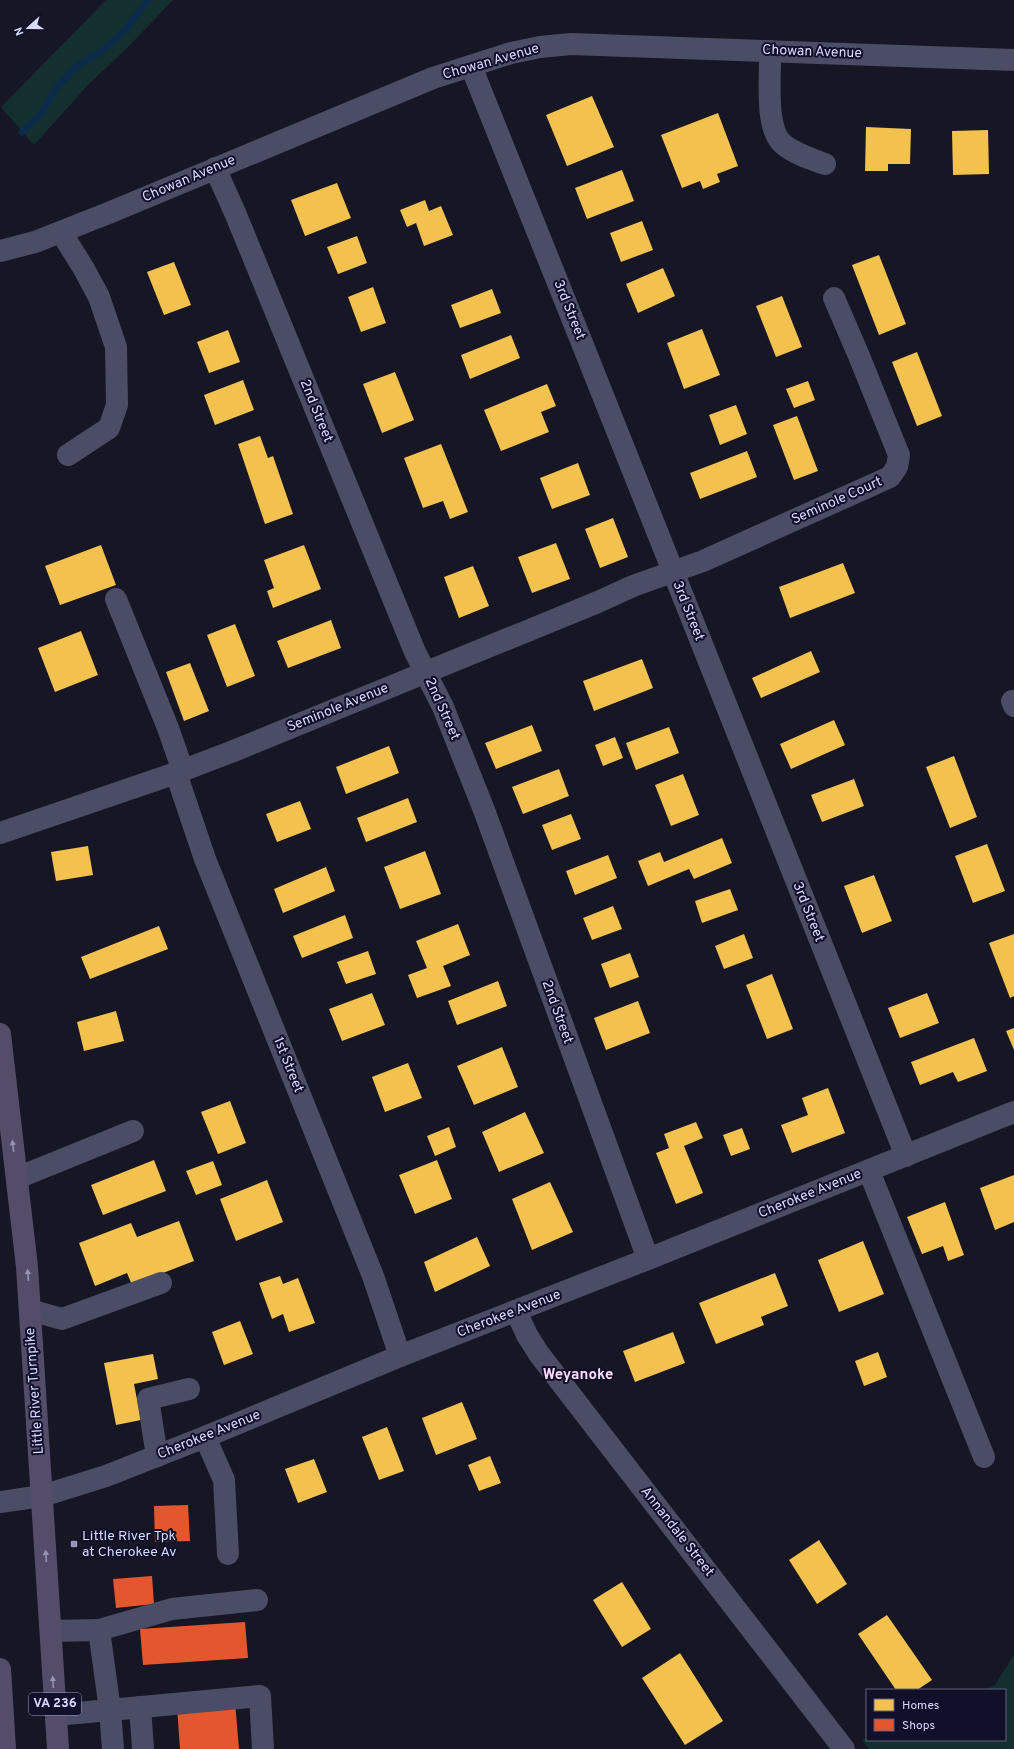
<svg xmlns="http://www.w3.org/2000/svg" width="1014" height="1749" viewBox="0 0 1014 1749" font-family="Overpass,sans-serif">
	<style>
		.green { fill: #14302e }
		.homes { fill: #f2c14e }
		.shops { fill: #e4572e }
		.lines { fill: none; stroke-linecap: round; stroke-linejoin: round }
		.stream { stroke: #0c2a4a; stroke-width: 7 }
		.minor { stroke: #4b4c65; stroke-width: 22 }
		.major { stroke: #534d6a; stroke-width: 22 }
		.oneway { fill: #9694b4 }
		.poi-dot { fill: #9595b2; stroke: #11102a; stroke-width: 1.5 }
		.labels { text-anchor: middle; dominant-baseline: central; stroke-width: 4; stroke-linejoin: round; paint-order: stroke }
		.shield { fill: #11102a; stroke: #9d9dbf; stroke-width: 1 }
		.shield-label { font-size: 13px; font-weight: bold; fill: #d9daff }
		.street-label { font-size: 14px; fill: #d9daff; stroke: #11102a }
		.poi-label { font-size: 14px; fill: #d9daff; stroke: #11102a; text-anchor: start }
		.neighbourhood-label { font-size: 15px; font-weight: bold; fill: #ffdbf7; stroke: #11102a }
	</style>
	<rect width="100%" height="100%" fill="#171624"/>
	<g class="green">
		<path d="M 106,0 L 173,0 L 129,46 L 88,85 L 34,145 L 1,107 Z"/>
		<path d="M 1014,1655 L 1014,1749 L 869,1749 L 862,1740 L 867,1738 L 867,1740 L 1005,1740 L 1005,1690 L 983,1690 L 995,1685 Z"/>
	</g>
	<g class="homes">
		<path d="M 592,96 L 614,147 L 567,166 L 546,115 Z"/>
		<path d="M 718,113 L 738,166 L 717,174 L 720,182 L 703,189 L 700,181 L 682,188 L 661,135 Z"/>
		<path d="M 866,127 L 911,129 L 910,164 L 888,164 L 888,171 L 865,171 Z"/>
		<path d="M 988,130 L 989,174 L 953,175 L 952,131 Z"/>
		<path d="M 622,170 L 634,201 L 587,219 L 575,188 Z"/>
		<path d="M 337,183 L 351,218 L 305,236 L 291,200 Z"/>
		<path d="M 425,200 L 429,211 L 441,206 L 453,235 L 424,246 L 416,223 L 407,227 L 400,210 Z"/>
		<path d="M 642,221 L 653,250 L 621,262 L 610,233 Z"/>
		<path d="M 357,236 L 367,263 L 338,274 L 327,247 Z"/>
		<path d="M 879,255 L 906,324 L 879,335 L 852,265 Z"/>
		<path d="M 174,262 L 191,305 L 164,315 L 147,272 Z"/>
		<path d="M 663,268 L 675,296 L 638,313 L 626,284 Z"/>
		<path d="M 373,287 L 386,323 L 361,332 L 348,297 Z"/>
		<path d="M 492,289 L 501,313 L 460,328 L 451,305 Z"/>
		<path d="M 782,296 L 802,347 L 776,357 L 756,306 Z"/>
		<path d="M 702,329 L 720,375 L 684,389 L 667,343 Z"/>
		<path d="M 228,330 L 240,362 L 209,373 L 197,342 Z"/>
		<path d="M 511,335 L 520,358 L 470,379 L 461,355 Z"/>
		<path d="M 917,352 L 942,416 L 917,426 L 892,362 Z"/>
		<path d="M 395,372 L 414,420 L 382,433 L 363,384 Z"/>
		<path d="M 243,380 L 254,410 L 215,425 L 204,395 Z"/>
		<path d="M 808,381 L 815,400 L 794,408 L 786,389 Z"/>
		<path d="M 547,384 L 556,406 L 541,412 L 549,432 L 501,451 L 484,410 Z"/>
		<path d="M 736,405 L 747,434 L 720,445 L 709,415 Z"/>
		<path d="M 797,416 L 818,471 L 794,480 L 773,425 Z"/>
		<path d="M 260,436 L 268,458 L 273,456 L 293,514 L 265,524 L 238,444 Z"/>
		<path d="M 441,444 L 468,512 L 450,519 L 443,501 L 423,508 L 404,458 Z"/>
		<path d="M 747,451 L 757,477 L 700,499 L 690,473 Z"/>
		<path d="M 578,463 L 590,495 L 552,509 L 540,478 Z"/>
		<path d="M 613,518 L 628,557 L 600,568 L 585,529 Z"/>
		<path d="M 556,543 L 570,579 L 532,593 L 518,557 Z"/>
		<path d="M 101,545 L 116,585 L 60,605 L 45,566 Z"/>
		<path d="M 304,545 L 321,589 L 273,608 L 267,591 L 274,588 L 264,560 Z"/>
		<path d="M 843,563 L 855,593 L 790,618 L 779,587 Z"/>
		<path d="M 473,566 L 489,606 L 459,618 L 444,577 Z"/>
		<path d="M 331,620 L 341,648 L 288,668 L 277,641 Z"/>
		<path d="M 235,624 L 255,676 L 227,687 L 207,635 Z"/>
		<path d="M 81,631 L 98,675 L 55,692 L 38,648 Z"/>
		<path d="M 811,651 L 820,672 L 761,698 L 752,678 Z"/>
		<path d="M 642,659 L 653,688 L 594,711 L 583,681 Z"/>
		<path d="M 190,663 L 209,711 L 184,721 L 166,672 Z"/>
		<path d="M 834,720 L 845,745 L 791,769 L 780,744 Z"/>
		<path d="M 532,725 L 542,751 L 496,769 L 485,743 Z"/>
		<path d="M 669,727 L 679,753 L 636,770 L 626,743 Z"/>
		<path d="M 615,737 L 623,758 L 603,766 L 595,745 Z"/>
		<path d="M 389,746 L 399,773 L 346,794 L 336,767 Z"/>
		<path d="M 954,756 L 977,817 L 950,828 L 926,767 Z"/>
		<path d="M 559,769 L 569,796 L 523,814 L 512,787 Z"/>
		<path d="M 683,774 L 699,815 L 671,826 L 655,785 Z"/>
		<path d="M 854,779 L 864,806 L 822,822 L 811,795 Z"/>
		<path d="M 408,798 L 417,822 L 366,842 L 357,818 Z"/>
		<path d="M 300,801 L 311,829 L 277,842 L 266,814 Z"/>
		<path d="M 571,814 L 581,839 L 552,850 L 542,825 Z"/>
		<path d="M 722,838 L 732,863 L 694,879 L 689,869 L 648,886 L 638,861 L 660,852 L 664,862 Z"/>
		<path d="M 987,844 L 1005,891 L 973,903 L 955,856 Z"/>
		<path d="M 88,846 L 93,875 L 56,881 L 51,852 Z"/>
		<path d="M 425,851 L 441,894 L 400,909 L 384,867 Z"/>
		<path d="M 608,855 L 617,878 L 575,895 L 566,871 Z"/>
		<path d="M 326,867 L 335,891 L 283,913 L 274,889 Z"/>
		<path d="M 874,875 L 892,921 L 862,933 L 844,886 Z"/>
		<path d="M 730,889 L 738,910 L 702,923 L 695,901 Z"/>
		<path d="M 613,906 L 622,929 L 592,940 L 583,918 Z"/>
		<path d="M 345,915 L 353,938 L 302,958 L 293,936 Z"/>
		<path d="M 458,924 L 470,955 L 443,966 L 451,986 L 417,998 L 408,975 L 427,968 L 416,941 Z"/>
		<path d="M 159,926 L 168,949 L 90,979 L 81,957 Z"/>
		<path d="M 744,934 L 753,958 L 724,969 L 715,946 Z"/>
		<path d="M 1014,934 L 1014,996 L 1010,998 L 989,943 Z"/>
		<path d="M 368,951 L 376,974 L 346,984 L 337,962 Z"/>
		<path d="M 630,953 L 639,977 L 610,988 L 601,964 Z"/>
		<path d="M 772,974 L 793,1029 L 767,1039 L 746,985 Z"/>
		<path d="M 498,981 L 507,1006 L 457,1025 L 448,1001 Z"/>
		<path d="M 372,993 L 385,1025 L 342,1041 L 329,1009 Z"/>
		<path d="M 927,993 L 939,1023 L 900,1038 L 888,1008 Z"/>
		<path d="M 638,1001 L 650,1033 L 606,1050 L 594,1018 Z"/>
		<path d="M 116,1011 L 124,1041 L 84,1051 L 77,1022 Z"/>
		<path d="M 1014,1028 L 1014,1050 L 1006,1031 Z"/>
		<path d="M 974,1038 L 987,1071 L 958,1082 L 953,1072 L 920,1085 L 911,1062 Z"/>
		<path d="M 502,1047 L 518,1087 L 474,1105 L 457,1066 Z"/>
		<path d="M 408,1063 L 422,1098 L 385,1112 L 372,1077 Z"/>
		<path d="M 828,1088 L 845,1133 L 792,1153 L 781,1125 L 808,1115 L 802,1098 Z"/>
		<path d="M 230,1101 L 246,1143 L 218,1154 L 201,1112 Z"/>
		<path d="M 525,1112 L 544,1153 L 499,1172 L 482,1132 Z"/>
		<path d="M 696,1122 L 703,1138 L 684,1146 L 703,1193 L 676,1204 L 656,1153 L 669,1148 L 664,1134 Z"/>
		<path d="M 449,1127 L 456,1147 L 435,1156 L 427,1136 Z"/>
		<path d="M 742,1128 L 750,1149 L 731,1156 L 723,1135 Z"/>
		<path d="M 154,1160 L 166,1191 L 103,1215 L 91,1185 Z"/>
		<path d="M 437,1160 L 452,1199 L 415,1214 L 399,1175 Z"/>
		<path d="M 213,1161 L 222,1185 L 196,1195 L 186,1171 Z"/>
		<path d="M 1014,1175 L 1014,1222 L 995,1230 L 980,1188 Z"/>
		<path d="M 267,1180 L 283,1222 L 236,1241 L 220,1199 Z"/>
		<path d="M 550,1182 L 573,1232 L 532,1250 L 512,1199 Z"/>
		<path d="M 945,1202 L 964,1255 L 948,1261 L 943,1246 L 922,1254 L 907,1217 Z"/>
		<path d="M 179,1221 L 194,1261 L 132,1285 L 127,1273 L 95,1286 L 79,1243 L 131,1223 L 137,1237 Z"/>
		<path d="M 477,1237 L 490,1266 L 435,1292 L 424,1262 Z"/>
		<path d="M 863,1241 L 884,1294 L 839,1312 L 818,1260 Z"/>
		<path d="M 775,1273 L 788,1306 L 761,1317 L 764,1325 L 716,1344 L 699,1303 Z"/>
		<path d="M 280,1276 L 283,1284 L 298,1278 L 315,1323 L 289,1332 L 283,1314 L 272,1319 L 259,1283 Z"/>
		<path d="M 240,1321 L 253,1354 L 224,1365 L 212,1332 Z"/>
		<path d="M 673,1332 L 685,1363 L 635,1382 L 623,1351 Z"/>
		<path d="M 878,1352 L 887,1377 L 864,1386 L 855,1361 Z"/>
		<path d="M 153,1354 L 158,1379 L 134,1384 L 141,1420 L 116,1425 L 104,1363 Z"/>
		<path d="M 462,1402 L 477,1439 L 436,1455 L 422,1418 Z"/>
		<path d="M 387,1427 L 404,1471 L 379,1480 L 362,1437 Z"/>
		<path d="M 490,1456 L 501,1483 L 479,1491 L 468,1465 Z"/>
		<path d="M 314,1459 L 327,1492 L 298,1503 L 285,1469 Z"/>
		<path d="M 819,1540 L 847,1584 L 817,1604 L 789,1560 Z"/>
		<path d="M 622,1582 L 651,1629 L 622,1647 L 593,1600 Z"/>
		<path d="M 887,1615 L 932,1680 L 917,1690 L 896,1690 L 858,1634 Z"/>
		<path d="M 680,1653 L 723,1721 L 685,1745 L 642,1678 Z"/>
	</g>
	<g class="shops">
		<path d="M 188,1505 L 190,1541 L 155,1542 L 154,1506 Z"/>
		<path d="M 152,1576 L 154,1604 L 116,1608 L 113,1579 Z"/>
		<path d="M 245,1622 L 248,1658 L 143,1665 L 140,1629 Z"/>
		<path d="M 235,1702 L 239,1749 L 180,1749 L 177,1707 Z"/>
	</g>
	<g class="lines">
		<path class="stream" d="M 22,132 L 40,115 L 57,87 L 77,66 L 101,52 L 123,32 L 148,0"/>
		<g class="minor">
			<path d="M 770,51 C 771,74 764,128 783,144 C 795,154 811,159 825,164"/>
			<path d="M 471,66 C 617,429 761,793 906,1156"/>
			<path d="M 215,168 L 236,215 L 415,652 L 443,707 L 484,810 L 648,1259"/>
			<path d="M 61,232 L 84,269 L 99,297 L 116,347 L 117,405 L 109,428 L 68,455"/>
			<path d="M 0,251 L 35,242 L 111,212 L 433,78 L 511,53 L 540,47 L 571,44 L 1014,60"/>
			<path d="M 116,599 L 168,728 L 183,771"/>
			<path d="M 1012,701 L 1014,706"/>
			<path d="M 176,773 L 205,859 L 373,1276 L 400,1356"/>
			<path d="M 0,833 L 176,773 L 231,752 L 598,602 L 633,586 L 703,561 L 890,477 L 897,467 L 899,455 L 859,356 L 834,298"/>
			<path d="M 869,1171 L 984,1457"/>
			<path d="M 17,1178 L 133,1131"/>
			<path d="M 30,1310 L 62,1319 L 161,1283"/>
			<path d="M 516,1311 L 527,1335 L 539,1354 L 844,1749"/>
			<path d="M 205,1437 L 224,1480 L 228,1554"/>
			<path d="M 157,1456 L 148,1399 L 189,1389"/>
			<path d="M 0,1502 L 42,1496 L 106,1476 L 205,1437 L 400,1356 L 648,1259 L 1014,1112"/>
			<path d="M 99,1630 L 172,1609 L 257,1600"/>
			<path d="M 51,1631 L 99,1630 L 110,1710 L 113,1749"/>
			<path d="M 140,1707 L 143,1749"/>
			<path d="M 56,1715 L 260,1696 L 263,1749"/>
		</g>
		<g class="major">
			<path d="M 0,1034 L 27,1267 L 58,1749"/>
			<path d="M 0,1669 L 5,1749"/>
		</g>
	</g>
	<defs><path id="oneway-solid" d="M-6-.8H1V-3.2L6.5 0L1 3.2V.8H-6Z"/></defs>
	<g class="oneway">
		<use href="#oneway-solid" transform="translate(13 1146) rotate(-97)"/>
		<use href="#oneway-solid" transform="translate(28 1275) rotate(-94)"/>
		<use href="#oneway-solid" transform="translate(46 1556) rotate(-94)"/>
		<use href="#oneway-solid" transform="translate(53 1682) rotate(-94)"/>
	</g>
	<rect class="poi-dot" x="70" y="1540" width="8" height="8" rx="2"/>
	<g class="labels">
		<rect class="shield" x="29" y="1693" width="52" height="22" rx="3"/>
		<g class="shield-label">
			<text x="55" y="1704">VA 236</text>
		</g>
		<g class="street-label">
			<text transform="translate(812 52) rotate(2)">Chowan Avenue</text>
			<text transform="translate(491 62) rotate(-16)">Chowan Avenue</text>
			<text transform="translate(189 179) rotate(-23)">Chowan Avenue</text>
			<text transform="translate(569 310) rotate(68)">3rd Street</text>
			<text transform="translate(316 411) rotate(68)">2nd Street</text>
			<text transform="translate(837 501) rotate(-24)">Seminole Court</text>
			<text transform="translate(688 611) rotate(68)">3rd Street</text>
			<text transform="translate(338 708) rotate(-22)">Seminole Avenue</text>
			<text transform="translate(442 709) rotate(66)">2nd Street</text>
			<text transform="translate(808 912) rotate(68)">3rd Street</text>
			<text transform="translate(557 1012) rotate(70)">2nd Street</text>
			<text transform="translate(288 1065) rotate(68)">1st Street</text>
			<text transform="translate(810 1194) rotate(-22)">Cherokee Avenue</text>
			<text transform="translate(509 1314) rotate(-21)">Cherokee Avenue</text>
			<text transform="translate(35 1391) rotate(-94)">Little River Turnpike</text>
			<text transform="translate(209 1435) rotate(-22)">Cherokee Avenue</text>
			<text transform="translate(677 1532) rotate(52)">Annandale Street</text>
		</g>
		<g class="poi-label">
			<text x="82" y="1536">Little River Tpk<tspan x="82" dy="16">at Cherokee Av</tspan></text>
		</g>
		<g class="neighbourhood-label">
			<text x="578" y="1375">Weyanoke</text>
		</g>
	</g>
	<rect x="866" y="1689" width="140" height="52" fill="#11102a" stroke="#61617f"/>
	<rect x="874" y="1699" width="20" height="12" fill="#f2c14e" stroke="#61617f"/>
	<text x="902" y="1709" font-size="12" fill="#d9daff">Homes</text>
	<rect x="874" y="1719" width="20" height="12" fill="#e4572e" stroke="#61617f"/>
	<text x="902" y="1729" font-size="12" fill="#d9daff">Shops</text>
	<g transform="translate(28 28) rotate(249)" stroke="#11102a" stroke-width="3" paint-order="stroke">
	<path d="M0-3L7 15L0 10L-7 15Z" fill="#d9daff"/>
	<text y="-6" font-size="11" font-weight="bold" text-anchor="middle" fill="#d9daff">N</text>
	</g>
</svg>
